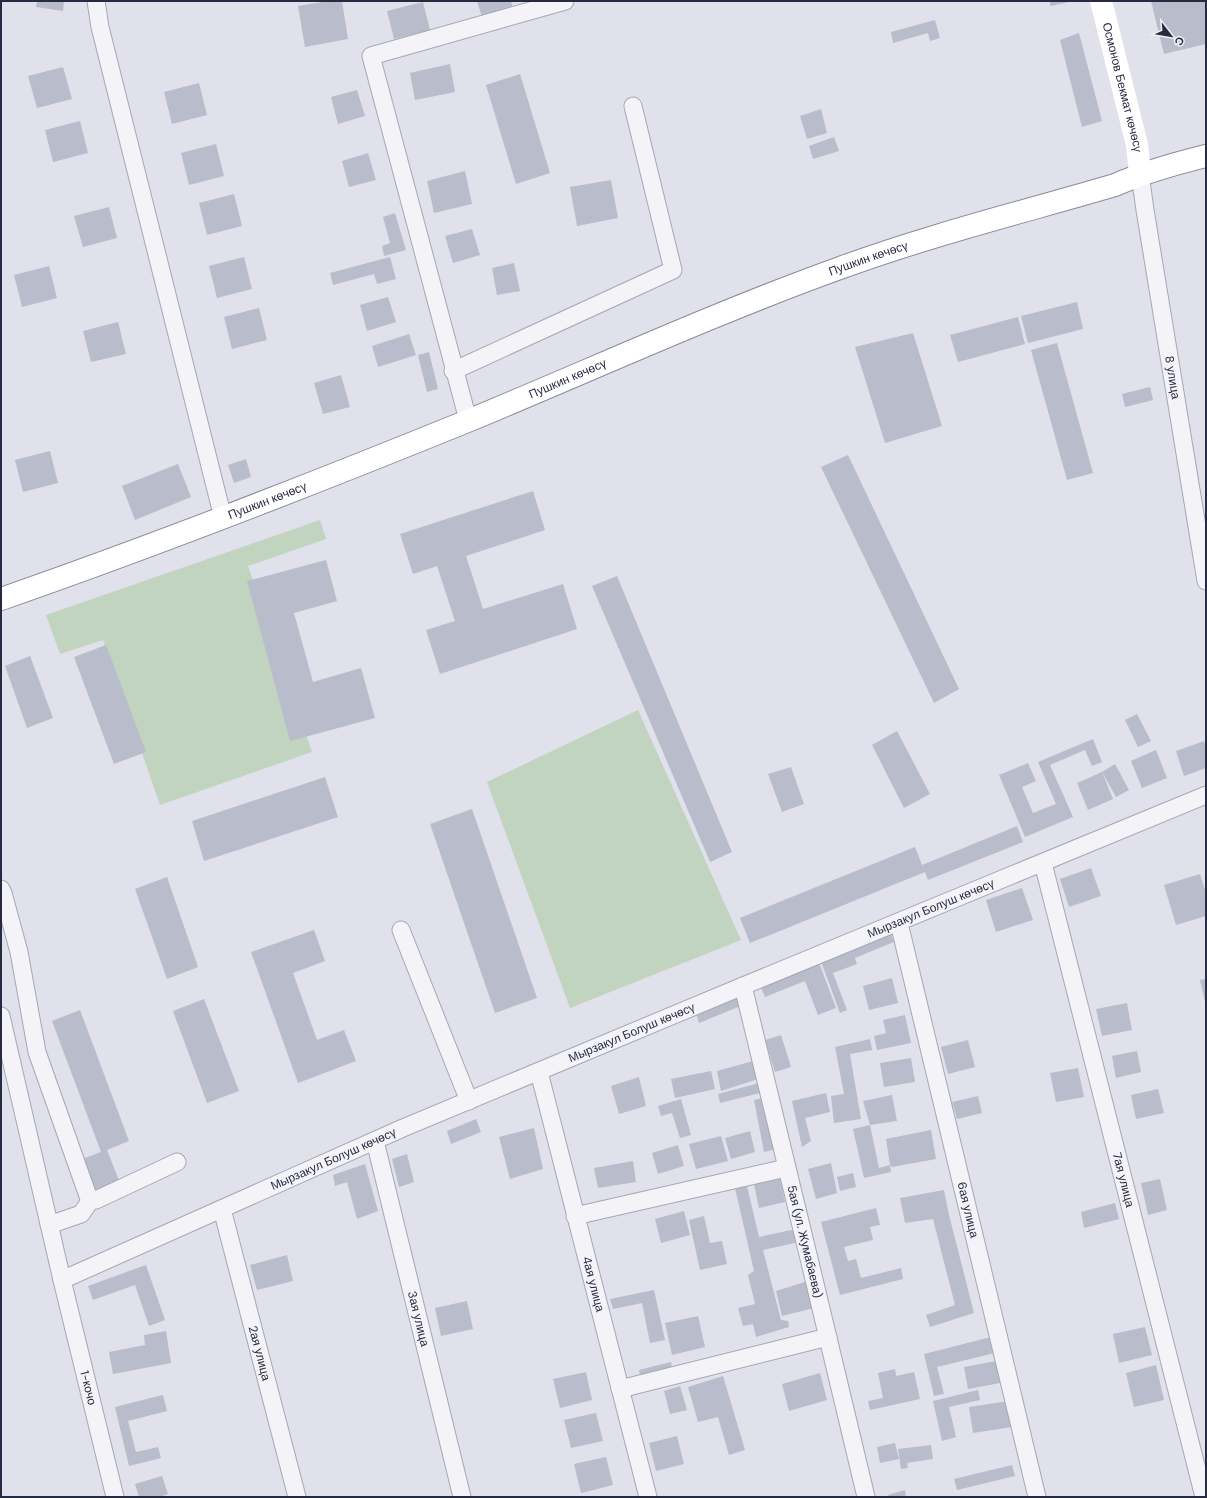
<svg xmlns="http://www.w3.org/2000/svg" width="1207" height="1498" viewBox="0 0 1207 1498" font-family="'DM Sans',sans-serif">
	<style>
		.green { fill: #c1d4c0 }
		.building { fill: #b9bcca }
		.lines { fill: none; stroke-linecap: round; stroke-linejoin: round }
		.street-casing { stroke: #a5a7b4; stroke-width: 19 }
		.highway-casing { stroke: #868ba1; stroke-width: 24 }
		.street { stroke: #f3f3f8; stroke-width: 17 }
		.secondary { stroke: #fff; stroke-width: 22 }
		.highway { stroke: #fff; stroke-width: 22 }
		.labels { text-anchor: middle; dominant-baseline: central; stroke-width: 4; stroke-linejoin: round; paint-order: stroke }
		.street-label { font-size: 12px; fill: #272b42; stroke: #eff1f7 }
	</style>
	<rect width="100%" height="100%" fill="#e0e1ea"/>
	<g class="green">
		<path d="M 320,520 L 326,539 L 248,566 L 312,752 L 160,805 L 103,640 L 60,654 L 46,615 Z"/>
		<path d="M 638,710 L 741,940 L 570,1008 L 487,782 Z"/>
	</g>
	<g class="building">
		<path d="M 37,1 L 64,1 L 63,11 L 36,7 Z"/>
		<path d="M 329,1 L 342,1 L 348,39 L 305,47 L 298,6 Z"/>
		<path d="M 477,1 L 511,1 L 513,8 L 482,17 Z"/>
		<path d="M 1049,1 L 1069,1 L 1069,2 L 1051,6 Z"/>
		<path d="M 1151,1 L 1206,1 L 1206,44 L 1164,54 Z"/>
		<path d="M 423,2 L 430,30 L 394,39 L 387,11 Z"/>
		<path d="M 935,20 L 940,38 L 930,41 L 928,33 L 893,43 L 891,32 Z"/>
		<path d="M 1079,33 L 1102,121 L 1082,127 L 1060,40 Z"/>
		<path d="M 450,64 L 455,92 L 415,100 L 410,73 Z"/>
		<path d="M 63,67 L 72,99 L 37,108 L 28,76 Z"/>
		<path d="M 520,74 L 550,173 L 516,184 L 486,85 Z"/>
		<path d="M 199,83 L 207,115 L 172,124 L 164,92 Z"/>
		<path d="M 357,90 L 365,116 L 338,124 L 331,97 Z"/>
		<path d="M 821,109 L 827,133 L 807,139 L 800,116 Z"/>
		<path d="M 80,121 L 88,153 L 53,162 L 45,130 Z"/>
		<path d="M 834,137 L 839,151 L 813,159 L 809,146 Z"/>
		<path d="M 216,144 L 224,176 L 189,185 L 181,153 Z"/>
		<path d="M 368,153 L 376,180 L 349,187 L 342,161 Z"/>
		<path d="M 465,171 L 472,204 L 434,213 L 427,181 Z"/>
		<path d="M 611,180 L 618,218 L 577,226 L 570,187 Z"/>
		<path d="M 234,194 L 242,226 L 207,235 L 199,203 Z"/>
		<path d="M 109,207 L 117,238 L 83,247 L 74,216 Z"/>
		<path d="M 395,213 L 406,250 L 384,256 L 382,246 L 390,243 L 383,217 Z"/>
		<path d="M 472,229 L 480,255 L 453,263 L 445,236 Z"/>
		<path d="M 244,257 L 252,289 L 217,298 L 209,266 Z"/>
		<path d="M 390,257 L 396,279 L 377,284 L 374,274 L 333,285 L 330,273 Z"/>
		<path d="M 514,263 L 520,291 L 497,295 L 492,268 Z"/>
		<path d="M 49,266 L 57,298 L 22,307 L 14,275 Z"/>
		<path d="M 388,297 L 396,322 L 367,331 L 360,305 Z"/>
		<path d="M 1077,302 L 1083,329 L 1028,343 L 1021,316 Z"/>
		<path d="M 259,308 L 267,340 L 232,349 L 224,317 Z"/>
		<path d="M 1018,317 L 1025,344 L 958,362 L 950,335 Z"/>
		<path d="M 118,322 L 126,354 L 91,362 L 83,331 Z"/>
		<path d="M 913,333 L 942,426 L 885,443 L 855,347 Z"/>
		<path d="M 409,334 L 416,355 L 378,367 L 372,346 Z"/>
		<path d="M 1057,343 L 1093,473 L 1067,480 L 1031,350 Z"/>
		<path d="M 429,352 L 438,389 L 427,392 L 418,355 Z"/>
		<path d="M 341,375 L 350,407 L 323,414 L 314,383 Z"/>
		<path d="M 1150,387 L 1153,400 L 1125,407 L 1122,394 Z"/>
		<path d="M 50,451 L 58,483 L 23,492 L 15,460 Z"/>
		<path d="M 848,455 L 959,689 L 934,703 L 821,467 Z"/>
		<path d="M 246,459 L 251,477 L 234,483 L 228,465 Z"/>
		<path d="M 178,464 L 191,497 L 135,520 L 122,486 Z"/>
		<path d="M 533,491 L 545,530 L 466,556 L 483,609 L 563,584 L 577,629 L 440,674 L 426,630 L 455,621 L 437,566 L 413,574 L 400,534 Z"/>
		<path d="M 326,560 L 337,601 L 294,613 L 313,682 L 361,668 L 375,718 L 290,741 L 247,581 Z"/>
		<path d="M 617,576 L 732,852 L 710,862 L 592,586 Z"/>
		<path d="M 106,645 L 146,752 L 114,764 L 74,657 Z"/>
		<path d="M 30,656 L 53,718 L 27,728 L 5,666 Z"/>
		<path d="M 1137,714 L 1151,741 L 1138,747 L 1125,720 Z"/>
		<path d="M 897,731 L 930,794 L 904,808 L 872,745 Z"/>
		<path d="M 1093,739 L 1102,762 L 1092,766 L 1085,750 L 1050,765 L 1073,817 L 1025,837 L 999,775 L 1028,763 L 1036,781 L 1022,787 L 1033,813 L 1056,804 L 1038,762 Z"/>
		<path d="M 1204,741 L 1206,747 L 1206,768 L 1184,776 L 1176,751 Z"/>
		<path d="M 1156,750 L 1167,778 L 1142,788 L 1131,761 Z"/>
		<path d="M 1115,764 L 1129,790 L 1116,797 L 1102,772 L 1113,799 L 1088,810 L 1077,783 L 1102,772 Z"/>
		<path d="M 791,767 L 804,804 L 782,812 L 768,774 Z"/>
		<path d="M 325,777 L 338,817 L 204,861 L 192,821 Z"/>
		<path d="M 472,809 L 537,998 L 495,1013 L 430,824 Z"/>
		<path d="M 1017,826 L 1023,842 L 928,880 L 925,872 L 750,943 L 740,918 L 915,847 L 922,865 Z"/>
		<path d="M 1091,868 L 1101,896 L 1069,907 L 1060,879 Z"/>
		<path d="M 1200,874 L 1206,893 L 1206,916 L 1176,925 L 1164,885 Z"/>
		<path d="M 167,877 L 198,967 L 167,979 L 135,889 Z"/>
		<path d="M 1022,888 L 1033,920 L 996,932 L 986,900 Z"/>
		<path d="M 889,929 L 894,942 L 855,958 L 857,964 L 833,973 L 847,1010 L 840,1013 L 819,956 Z"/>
		<path d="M 314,930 L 325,961 L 293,973 L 317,1040 L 344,1030 L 356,1061 L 298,1083 L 251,952 Z"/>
		<path d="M 818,960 L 836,1008 L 818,1015 L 805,981 L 765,997 L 759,983 Z"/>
		<path d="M 892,978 L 898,1003 L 869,1010 L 863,986 Z"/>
		<path d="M 1206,979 L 1206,1002 L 1205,1002 L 1200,980 Z"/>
		<path d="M 740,995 L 743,1005 L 699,1023 L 696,1013 Z"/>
		<path d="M 204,999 L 239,1091 L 207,1103 L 173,1011 Z"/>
		<path d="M 1127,1003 L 1132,1030 L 1102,1036 L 1096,1009 Z"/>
		<path d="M 80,1010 L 129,1141 L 107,1150 L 120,1183 L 92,1193 L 80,1160 L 101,1152 L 52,1021 Z"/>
		<path d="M 905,1015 L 911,1043 L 877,1050 L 874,1036 L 886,1033 L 883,1020 Z"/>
		<path d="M 781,1035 L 791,1067 L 775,1072 L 765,1040 Z"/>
		<path d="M 870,1039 L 872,1050 L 850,1054 L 861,1119 L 834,1123 L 831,1096 L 844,1094 L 835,1047 Z"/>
		<path d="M 968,1040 L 975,1067 L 948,1074 L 941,1047 Z"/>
		<path d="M 1137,1051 L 1141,1072 L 1116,1078 L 1112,1056 Z"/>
		<path d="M 911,1058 L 915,1082 L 884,1087 L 880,1063 Z"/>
		<path d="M 753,1061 L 758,1079 L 721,1091 L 717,1071 Z"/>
		<path d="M 1078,1068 L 1084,1097 L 1056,1102 L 1050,1073 Z"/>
		<path d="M 711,1071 L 715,1089 L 675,1098 L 671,1079 Z"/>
		<path d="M 639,1077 L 646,1106 L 619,1114 L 611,1086 Z"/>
		<path d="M 759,1083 L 760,1093 L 720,1103 L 718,1094 Z"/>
		<path d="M 1158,1089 L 1164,1113 L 1136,1119 L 1131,1095 Z"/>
		<path d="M 826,1093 L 830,1112 L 805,1118 L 811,1141 L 802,1147 L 792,1101 Z"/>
		<path d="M 892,1095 L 897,1121 L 870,1125 L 863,1101 Z"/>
		<path d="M 978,1096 L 982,1113 L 957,1119 L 952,1102 Z"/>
		<path d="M 767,1097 L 777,1149 L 764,1152 L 754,1100 Z"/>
		<path d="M 681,1099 L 691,1135 L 680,1138 L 672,1113 L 661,1116 L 658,1106 Z"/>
		<path d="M 476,1119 L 481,1132 L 451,1144 L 447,1131 Z"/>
		<path d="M 870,1125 L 879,1168 L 890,1165 L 891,1172 L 864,1178 L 853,1129 Z"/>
		<path d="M 534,1128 L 543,1169 L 510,1179 L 499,1137 Z"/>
		<path d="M 931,1130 L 936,1159 L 892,1167 L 890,1165 L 886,1139 Z"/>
		<path d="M 750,1131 L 755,1152 L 731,1159 L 725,1138 Z"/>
		<path d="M 721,1136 L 728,1161 L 696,1169 L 689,1144 Z"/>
		<path d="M 678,1145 L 684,1166 L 658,1174 L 652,1153 Z"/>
		<path d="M 407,1154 L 414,1182 L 399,1187 L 392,1159 Z"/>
		<path d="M 633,1161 L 636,1182 L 598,1188 L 594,1168 Z"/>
		<path d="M 831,1163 L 837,1193 L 816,1199 L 808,1169 Z"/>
		<path d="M 365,1164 L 378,1211 L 357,1219 L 347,1182 L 335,1186 L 333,1175 Z"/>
		<path d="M 853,1173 L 856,1187 L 840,1191 L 837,1177 Z"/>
		<path d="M 780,1178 L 785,1202 L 759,1208 L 754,1184 Z"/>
		<path d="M 1160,1179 L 1167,1210 L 1148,1215 L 1141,1183 Z"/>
		<path d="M 747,1186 L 759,1237 L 796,1229 L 799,1242 L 763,1250 L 781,1320 L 788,1321 L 789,1327 L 756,1337 L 753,1324 L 743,1326 L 738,1308 L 755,1304 L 748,1275 L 754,1271 L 735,1188 Z"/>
		<path d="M 944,1190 L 949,1215 L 974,1313 L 930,1327 L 926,1315 L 955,1305 L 933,1219 L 905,1223 L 900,1198 Z"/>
		<path d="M 1115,1203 L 1119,1219 L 1084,1228 L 1081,1212 Z"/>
		<path d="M 876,1208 L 880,1225 L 870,1227 L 873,1240 L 844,1247 L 848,1261 L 856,1259 L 861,1278 L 901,1268 L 903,1279 L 840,1295 L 821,1222 Z"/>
		<path d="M 684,1211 L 690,1235 L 661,1243 L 655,1219 Z"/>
		<path d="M 704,1216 L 710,1243 L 722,1241 L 727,1264 L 700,1270 L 689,1220 Z"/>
		<path d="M 287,1255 L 293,1281 L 257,1290 L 250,1265 Z"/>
		<path d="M 146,1265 L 165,1320 L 149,1326 L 135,1285 L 93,1300 L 88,1286 Z"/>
		<path d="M 808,1281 L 814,1308 L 782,1316 L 776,1291 Z"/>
		<path d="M 654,1290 L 665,1340 L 650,1343 L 642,1303 L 613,1309 L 610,1299 Z"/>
		<path d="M 467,1301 L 473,1329 L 441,1336 L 435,1308 Z"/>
		<path d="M 698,1316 L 705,1347 L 672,1355 L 665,1323 Z"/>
		<path d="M 1145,1327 L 1152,1355 L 1119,1363 L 1113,1334 Z"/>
		<path d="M 166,1331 L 171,1363 L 113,1374 L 109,1352 L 145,1345 L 144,1335 Z"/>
		<path d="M 995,1336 L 999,1352 L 937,1367 L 944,1394 L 934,1396 L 924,1354 Z"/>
		<path d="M 996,1361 L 1000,1383 L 968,1389 L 964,1367 Z"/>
		<path d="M 671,1362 L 673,1373 L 641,1380 L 639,1370 Z"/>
		<path d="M 1156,1365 L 1164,1400 L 1134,1407 L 1126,1373 Z"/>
		<path d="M 895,1369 L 896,1376 L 914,1372 L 920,1399 L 870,1410 L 868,1401 L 883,1398 L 878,1373 Z"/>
		<path d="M 586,1372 L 592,1400 L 560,1408 L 553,1379 Z"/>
		<path d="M 820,1373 L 827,1400 L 789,1411 L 782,1384 Z"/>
		<path d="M 723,1376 L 745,1450 L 729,1455 L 718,1417 L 698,1422 L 688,1387 Z"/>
		<path d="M 680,1386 L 687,1410 L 670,1414 L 664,1391 Z"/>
		<path d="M 978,1390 L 980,1400 L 949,1407 L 956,1437 L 942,1441 L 933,1401 Z"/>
		<path d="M 163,1395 L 167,1411 L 128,1421 L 136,1452 L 158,1447 L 161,1458 L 129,1466 L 115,1407 Z"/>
		<path d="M 1009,1401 L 1012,1427 L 973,1433 L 969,1407 Z"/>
		<path d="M 596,1413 L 603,1441 L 571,1448 L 564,1420 Z"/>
		<path d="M 677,1436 L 684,1464 L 656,1471 L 649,1443 Z"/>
		<path d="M 895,1443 L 899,1459 L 880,1463 L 877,1447 Z"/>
		<path d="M 931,1445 L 933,1459 L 907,1463 L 908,1468 L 901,1469 L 898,1449 Z"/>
		<path d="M 606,1457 L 613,1485 L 581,1493 L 574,1464 Z"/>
		<path d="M 1012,1465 L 1015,1476 L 957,1490 L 954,1479 Z"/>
		<path d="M 162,1476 L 168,1494 L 159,1497 L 139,1497 L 135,1484 Z"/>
		<path d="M 905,1490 L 906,1497 L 889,1497 L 888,1495 Z"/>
	</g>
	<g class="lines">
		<defs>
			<g id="street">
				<path d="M 96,1 L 100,27 L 223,518"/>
				<path id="s1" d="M 1140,174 L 1145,210 L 1206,581"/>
				<path d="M 453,371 L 673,270 L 633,106"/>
				<path d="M 468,420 L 371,56 L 565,1"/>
				<path id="s2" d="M 1043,863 L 1204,1497"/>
				<path d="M 1,889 L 3,893 L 19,952 L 37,1052 L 88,1196 L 91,1200 L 96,1200 L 177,1162"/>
				<path id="s3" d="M 899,923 L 1037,1497"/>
				<path d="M 401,930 L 469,1101"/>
				<path id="s4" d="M 743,986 C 784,1157 826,1326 866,1497"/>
				<path id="s5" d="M 1,1016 L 62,1280 L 115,1497"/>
				<path id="s6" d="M 539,1072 L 648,1497"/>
				<path id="s7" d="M 375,1141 L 462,1497"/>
				<path id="s8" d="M 222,1209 L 297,1497"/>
				<path d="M 575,1216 L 786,1168"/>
				<path d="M 49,1225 L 81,1214 L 91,1200"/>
				<path id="s9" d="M 62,1280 L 403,1128 L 743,986 L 1206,795"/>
				<path d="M 620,1389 L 828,1337"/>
			</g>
			<g id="highway">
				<path id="s11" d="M 1,599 C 159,544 315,483 470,420 C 593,369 715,313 840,268 C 930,235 1023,212 1115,185 C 1145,172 1174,164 1206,156"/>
			</g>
		</defs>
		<use href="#street" class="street-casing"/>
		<use href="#highway" class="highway-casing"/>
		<use href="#street" class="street"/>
		<path class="secondary" id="s10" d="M 1101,1 L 1137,145 L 1140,174"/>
		<use href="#highway" class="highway"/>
	</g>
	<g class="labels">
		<g class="street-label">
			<text stroke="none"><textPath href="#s10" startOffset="89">Осмонов Бекмат көчөсү</textPath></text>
			<text stroke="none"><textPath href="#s11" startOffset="932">Пушкин көчөсү</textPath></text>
			<text stroke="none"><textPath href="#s11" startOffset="608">Пушкин көчөсү</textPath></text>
			<text stroke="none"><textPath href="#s1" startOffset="206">8 улица</textPath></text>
			<text stroke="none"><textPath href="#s11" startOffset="284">Пушкин көчөсү</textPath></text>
			<text stroke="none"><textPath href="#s9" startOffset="945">Мырзакул Болуш көчөсү</textPath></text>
			<text stroke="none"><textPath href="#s9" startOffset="621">Мырзакул Болуш көчөсү</textPath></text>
			<text stroke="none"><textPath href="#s9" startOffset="297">Мырзакул Болуш көчөсү</textPath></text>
			<text stroke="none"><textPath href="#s2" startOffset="327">7ая улица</textPath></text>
			<text stroke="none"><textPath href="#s3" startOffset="295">6ая улица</textPath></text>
			<text stroke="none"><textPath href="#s4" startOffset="263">5ая (ул. Жумабаева)</textPath></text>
			<text stroke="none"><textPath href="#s6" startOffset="219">4ая улица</textPath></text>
			<text stroke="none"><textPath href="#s7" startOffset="183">3ая улица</textPath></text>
			<text stroke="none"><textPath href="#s8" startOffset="149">2ая улица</textPath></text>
			<text stroke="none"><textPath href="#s5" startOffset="382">1-кочо</textPath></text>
		</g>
	</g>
	<rect width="1207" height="1498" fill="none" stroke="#272b42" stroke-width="4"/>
	<g transform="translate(1171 36) rotate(121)" stroke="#eff1f7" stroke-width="3" paint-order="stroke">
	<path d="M0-3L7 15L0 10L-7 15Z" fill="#272b42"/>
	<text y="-6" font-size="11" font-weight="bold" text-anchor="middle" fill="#272b42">С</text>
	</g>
</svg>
